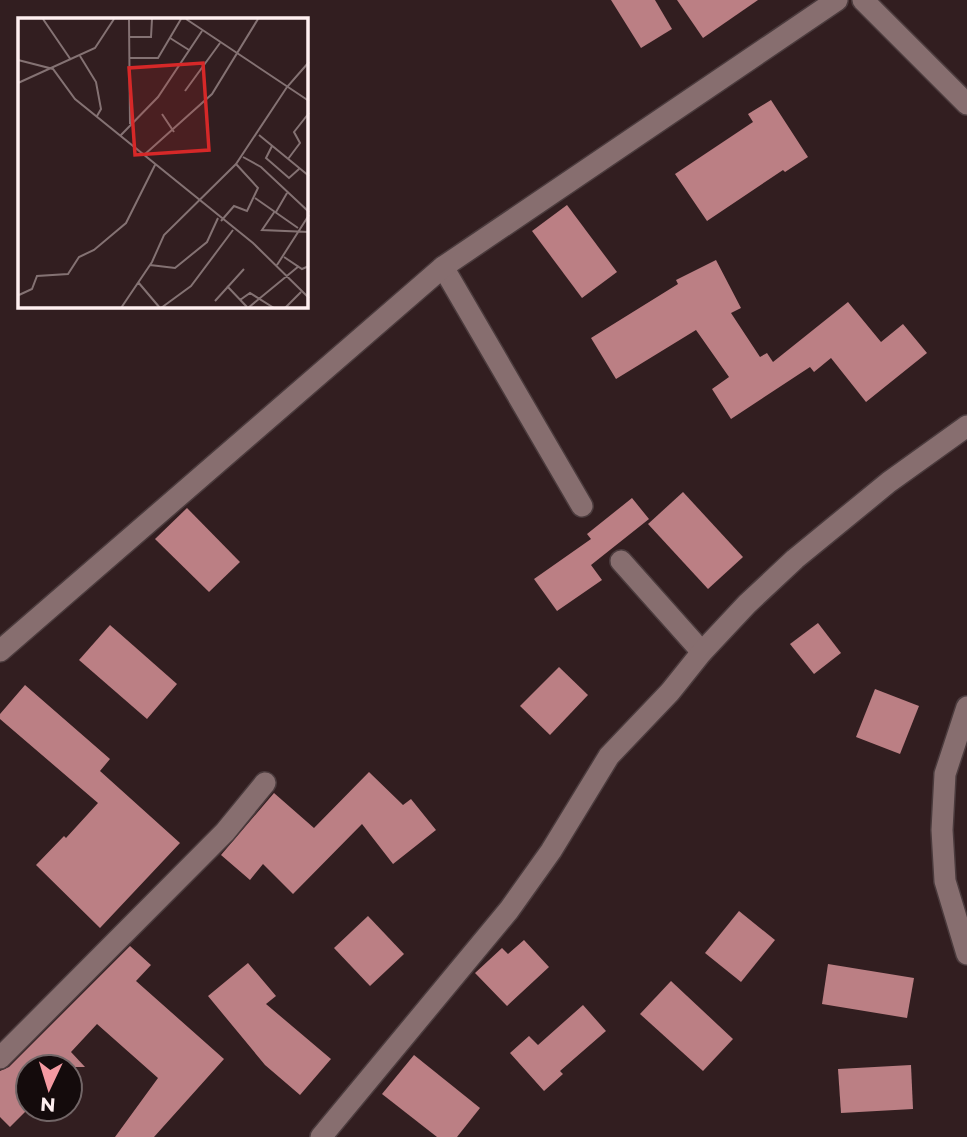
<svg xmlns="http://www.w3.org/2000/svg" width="967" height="1137" viewBox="0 0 967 1137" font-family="Montserrat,sans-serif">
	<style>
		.building { fill: #bb7f84 }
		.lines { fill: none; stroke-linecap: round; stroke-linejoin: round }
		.minor-casing { stroke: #4b3b3d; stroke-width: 24 }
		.minor { stroke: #876e6f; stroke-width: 21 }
		.inset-road { fill: none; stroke: #847273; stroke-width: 2 }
		.view { fill: #d62828; fill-opacity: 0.15; stroke: #d62828; stroke-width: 3.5 }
		.inset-edge { fill: none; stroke: #feeff0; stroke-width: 3.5 }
	</style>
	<rect width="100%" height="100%" fill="#321e20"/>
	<g class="building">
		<path d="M 611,0 L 655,0 L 672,29 L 641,48 Z"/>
		<path d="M 677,0 L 758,0 L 703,38 Z"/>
		<path d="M 771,100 L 808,157 L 785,172 L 783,170 L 707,221 L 675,174 L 753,122 L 748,114 Z"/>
		<path d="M 567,205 L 617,272 L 582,298 L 532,231 Z"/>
		<path d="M 716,260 L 741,308 L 731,313 L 760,357 L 767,353 L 773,362 L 848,302 L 881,342 L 903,324 L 927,353 L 866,402 L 831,358 L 814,372 L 810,367 L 731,419 L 712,389 L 729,377 L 696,330 L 616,379 L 591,338 L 678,284 L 676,280 Z"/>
		<path d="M 683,492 L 743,557 L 708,589 L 648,524 Z"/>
		<path d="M 632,498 L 649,519 L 591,565 L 602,580 L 557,611 L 534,579 L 591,539 L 587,534 Z"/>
		<path d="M 187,508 L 240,562 L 209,592 L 155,539 Z"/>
		<path d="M 818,623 L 841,653 L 814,674 L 790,644 Z"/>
		<path d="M 110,625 L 177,684 L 147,719 L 79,660 Z"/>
		<path d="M 559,667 L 588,695 L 550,735 L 520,706 Z"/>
		<path d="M 25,685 L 110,759 L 100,771 L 180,843 L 100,928 L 36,865 L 64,836 L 66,838 L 98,803 L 0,719 L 0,714 Z"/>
		<path d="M 875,689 L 919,706 L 900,754 L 856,737 Z"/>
		<path d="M 369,772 L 403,805 L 411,799 L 436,830 L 393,864 L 362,824 L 293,894 L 263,864 L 250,880 L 221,855 L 274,793 L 314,828 Z"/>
		<path d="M 739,911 L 775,940 L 741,982 L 705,953 Z"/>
		<path d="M 368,916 L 404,954 L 370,986 L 334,948 Z"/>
		<path d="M 524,940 L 549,967 L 507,1006 L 475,973 L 502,948 L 508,954 Z"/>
		<path d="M 130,946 L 151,965 L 136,981 L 224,1059 L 154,1137 L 115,1137 L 158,1078 L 97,1024 L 71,1052 L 85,1067 L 28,1067 L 28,1109 L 10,1127 L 0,1117 L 0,1071 L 9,1067 Z"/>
		<path d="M 248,963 L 276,996 L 266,1004 L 331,1059 L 300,1095 L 265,1065 L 208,996 Z"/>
		<path d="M 828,964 L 914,978 L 907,1018 L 822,1004 Z"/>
		<path d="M 671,981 L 733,1039 L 703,1071 L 640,1014 Z"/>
		<path d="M 583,1005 L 606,1031 L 560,1071 L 563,1074 L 544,1091 L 510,1053 L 529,1036 L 538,1045 Z"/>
		<path d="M 414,1055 L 480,1108 L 457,1137 L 437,1137 L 382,1094 Z"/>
		<path d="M 911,1065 L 913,1109 L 841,1113 L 838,1069 Z"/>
	</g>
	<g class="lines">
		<defs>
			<g id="minor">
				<path d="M 863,0 L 967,104"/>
				<path d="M 443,267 L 582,506"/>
				<path d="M 621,561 L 702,652"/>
				<path d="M 0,651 L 443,267 L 837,0"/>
				<path d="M 967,707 L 945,774 L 942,830 L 945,881 L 967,954"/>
				<path d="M 0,1058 L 225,832 L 265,783"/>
				<path d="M 321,1137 L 509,910 L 551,851 L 609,756 L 670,692 L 702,652 L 747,604 L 795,559 L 889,482 L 967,426"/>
			</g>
		</defs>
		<use href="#minor" class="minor-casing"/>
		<use href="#minor" class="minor"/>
	</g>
	<g transform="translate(18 18)">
		<rect width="290" height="290" fill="#321e20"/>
		<path class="inset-road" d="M 25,1 L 53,42M 168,1 L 291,83M 111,2 L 112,106M 112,19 L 133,19 L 134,1M 152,20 L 171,32M 62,38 L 78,64 L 83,91 L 79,98M 112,40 L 140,40 L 163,1M 0,42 L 35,51 L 57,81 L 235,225 L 291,280M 0,65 L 77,30 L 96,1M 167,73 L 202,25M 144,96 L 156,114M 103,117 L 140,79 L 184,13M 241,117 L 291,158M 254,128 L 248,140 L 271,160 L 281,151M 126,137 L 194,76 L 240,1M 225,139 L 243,149 L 291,194M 270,141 L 282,125 L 276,114 L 291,95M 237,180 L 280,210M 257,193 L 244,212 L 291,214M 258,194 L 269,175M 203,203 L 216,188 L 229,193 L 240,170 L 218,146M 266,239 L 284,251 L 291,248M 132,247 L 157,250 L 189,224 L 200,200M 259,247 L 291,197M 120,264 L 142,290M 209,268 L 229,289M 1,277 L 14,271 L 19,258 L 50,256 L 61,239 L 76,232 L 108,205 L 137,147M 222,282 L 232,275 L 256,290M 197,283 L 226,251M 103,290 L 134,244 L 146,217 L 218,146 L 269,69 L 291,44M 143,290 L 173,268 L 215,212M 230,290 L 281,248M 267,290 L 283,274"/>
		<path class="view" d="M 185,45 L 191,132 L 117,137 L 111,50 Z"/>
		<rect width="290" height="290" class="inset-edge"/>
	</g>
	<g transform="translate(49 1088) rotate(184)"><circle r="33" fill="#140b0c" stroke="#726667" stroke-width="2"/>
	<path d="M0-5L12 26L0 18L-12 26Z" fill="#f49aa2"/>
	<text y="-10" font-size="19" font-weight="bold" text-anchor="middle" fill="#feeff0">N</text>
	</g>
</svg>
